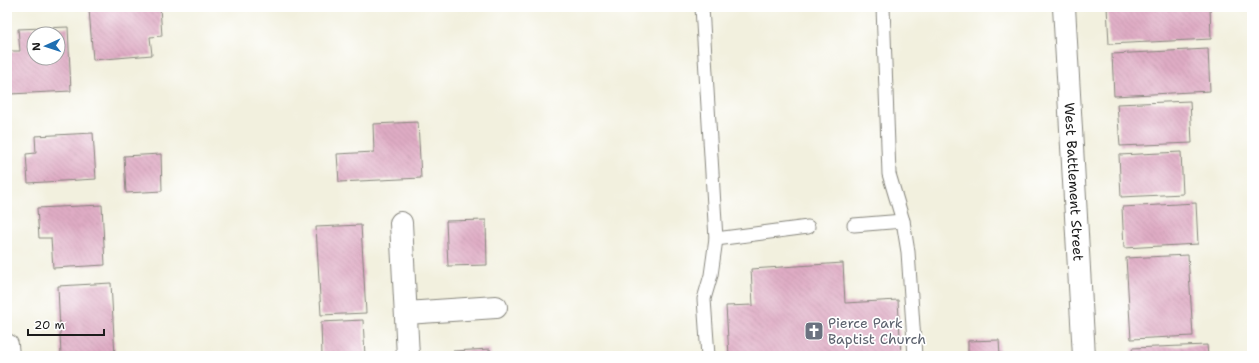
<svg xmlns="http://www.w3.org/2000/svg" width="1259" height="363" viewBox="0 0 1259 363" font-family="'Shantell Sans',sans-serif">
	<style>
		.building { fill: url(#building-back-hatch); fill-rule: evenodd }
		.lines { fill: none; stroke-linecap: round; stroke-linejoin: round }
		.service-casing { stroke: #87867d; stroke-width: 15 }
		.minor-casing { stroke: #87867d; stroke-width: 24 }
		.service { stroke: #fff; stroke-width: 13 }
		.minor { stroke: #fff; stroke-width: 22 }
		.labels { text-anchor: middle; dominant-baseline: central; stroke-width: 3.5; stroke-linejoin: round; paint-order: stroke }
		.street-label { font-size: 14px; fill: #1c1c1c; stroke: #fff }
		.worship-label { font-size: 14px; fill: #5b616d; stroke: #fff; text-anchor: start }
	</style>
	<defs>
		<pattern id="building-back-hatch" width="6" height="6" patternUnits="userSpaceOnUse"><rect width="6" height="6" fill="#dfacc4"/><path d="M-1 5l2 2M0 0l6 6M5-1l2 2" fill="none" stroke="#bf93a8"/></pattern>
	</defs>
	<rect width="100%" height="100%" fill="#fff"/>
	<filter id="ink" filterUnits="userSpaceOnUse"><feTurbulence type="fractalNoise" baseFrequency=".025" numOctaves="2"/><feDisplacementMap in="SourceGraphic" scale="8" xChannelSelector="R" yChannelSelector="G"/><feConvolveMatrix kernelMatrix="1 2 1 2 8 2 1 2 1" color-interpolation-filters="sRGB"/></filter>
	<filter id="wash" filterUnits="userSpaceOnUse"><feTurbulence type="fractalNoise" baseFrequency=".012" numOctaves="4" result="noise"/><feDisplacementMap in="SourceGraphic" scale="16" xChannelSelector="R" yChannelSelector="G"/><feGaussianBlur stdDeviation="0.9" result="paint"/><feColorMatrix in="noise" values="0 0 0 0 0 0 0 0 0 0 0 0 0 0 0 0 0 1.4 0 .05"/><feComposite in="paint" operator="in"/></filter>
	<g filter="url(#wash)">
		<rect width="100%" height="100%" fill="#f2f0de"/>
		<g id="blocks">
			<g class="building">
				<path d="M 118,7 L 160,7 L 162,36 L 150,37 L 152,55 L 93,60 L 89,9 Z"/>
				<path d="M 1107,7 L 1210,7 L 1211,39 L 1109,44 Z"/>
				<path d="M 68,27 L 71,91 L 10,94 L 8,51 L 20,51 L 18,29 ZM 34,34 L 58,34 L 58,58 L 34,58 Z"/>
				<path d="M 1208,49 L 1210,91 L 1114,96 L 1112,54 Z"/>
				<path d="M 1190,101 L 1192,143 L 1120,146 L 1117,104 Z"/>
				<path d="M 418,122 L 421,178 L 339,182 L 337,154 L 374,152 L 373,124 Z"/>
				<path d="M 93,133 L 96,179 L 28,183 L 26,154 L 36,153 L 35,136 Z"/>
				<path d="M 1181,152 L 1183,194 L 1121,197 L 1119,155 Z"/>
				<path d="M 161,154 L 162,191 L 126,193 L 124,156 Z"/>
				<path d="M 1196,203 L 1198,244 L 1124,248 L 1122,207 Z"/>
				<path d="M 102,205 L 105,265 L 53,268 L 51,238 L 39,238 L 37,208 Z"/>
				<path d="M 486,220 L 487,265 L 448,266 L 446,221 Z"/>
				<path d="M 361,225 L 366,313 L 321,315 L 316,227 Z"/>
				<path d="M 1188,255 L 1193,336 L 1131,339 L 1126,258 Z"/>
				<path d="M 843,263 L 845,303 L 898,300 L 901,356 L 729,356 L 726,306 L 753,305 L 751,269 Z"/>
				<path d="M 111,283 L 115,356 L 61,356 L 58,286 Z"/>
				<path d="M 363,320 L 365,356 L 322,356 L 321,322 Z"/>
				<path d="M 999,340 L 1000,356 L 968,356 L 968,341 Z"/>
				<path d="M 1207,345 L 1208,356 L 1133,356 L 1132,348 Z"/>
				<path d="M 490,349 L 491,356 L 453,356 L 453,351 Z"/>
			</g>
		</g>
	</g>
	<g filter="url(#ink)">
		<use href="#blocks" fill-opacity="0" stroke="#87867d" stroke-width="1"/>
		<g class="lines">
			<defs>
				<g id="service">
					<path d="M 702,7 L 716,239 L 711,275 L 704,299 L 708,356"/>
					<path d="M 883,7 L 889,174 L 903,221 L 908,252 L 915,356"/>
					<path d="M 854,225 L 903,221"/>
					<path d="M 716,239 L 808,227"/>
				</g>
				<g id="minor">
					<path id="s1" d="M 1064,7 L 1084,356"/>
					<path d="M 401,223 L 408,356"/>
					<path d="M 406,313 L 496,307"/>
					<path d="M 7,345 L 8,356"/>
				</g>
			</defs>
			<use href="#service" class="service-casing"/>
			<use href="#minor" class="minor-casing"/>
			<use href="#service" class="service"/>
			<use href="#minor" class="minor"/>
		</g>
	</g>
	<defs>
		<symbol id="church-square" viewBox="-11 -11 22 22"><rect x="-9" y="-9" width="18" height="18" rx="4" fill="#6b7280" stroke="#fff"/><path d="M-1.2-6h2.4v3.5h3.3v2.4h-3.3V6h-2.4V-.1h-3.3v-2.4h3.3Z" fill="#fff"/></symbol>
	</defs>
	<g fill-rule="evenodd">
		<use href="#church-square" x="803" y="320" width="22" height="22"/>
	</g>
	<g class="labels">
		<g class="street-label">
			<text stroke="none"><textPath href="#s1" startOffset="175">West Battlement Street</textPath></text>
		</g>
		<g class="worship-label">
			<text x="828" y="323">Pierce Park<tspan x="828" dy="16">Baptist Church</tspan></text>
		</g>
	</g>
	<rect width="1259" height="363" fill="none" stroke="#fff" stroke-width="24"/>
	<g transform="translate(46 46) rotate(267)"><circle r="19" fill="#ffffff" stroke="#a4a4a4"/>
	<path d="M0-3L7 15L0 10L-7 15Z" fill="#1f6fb2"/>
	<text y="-6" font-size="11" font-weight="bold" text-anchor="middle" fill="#1c1c1c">N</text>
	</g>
	<path d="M28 329v6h76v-6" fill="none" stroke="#1c1c1c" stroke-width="2"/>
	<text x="34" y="329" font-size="12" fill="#1c1c1c" stroke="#ffffff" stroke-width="3" paint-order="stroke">20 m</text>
</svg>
